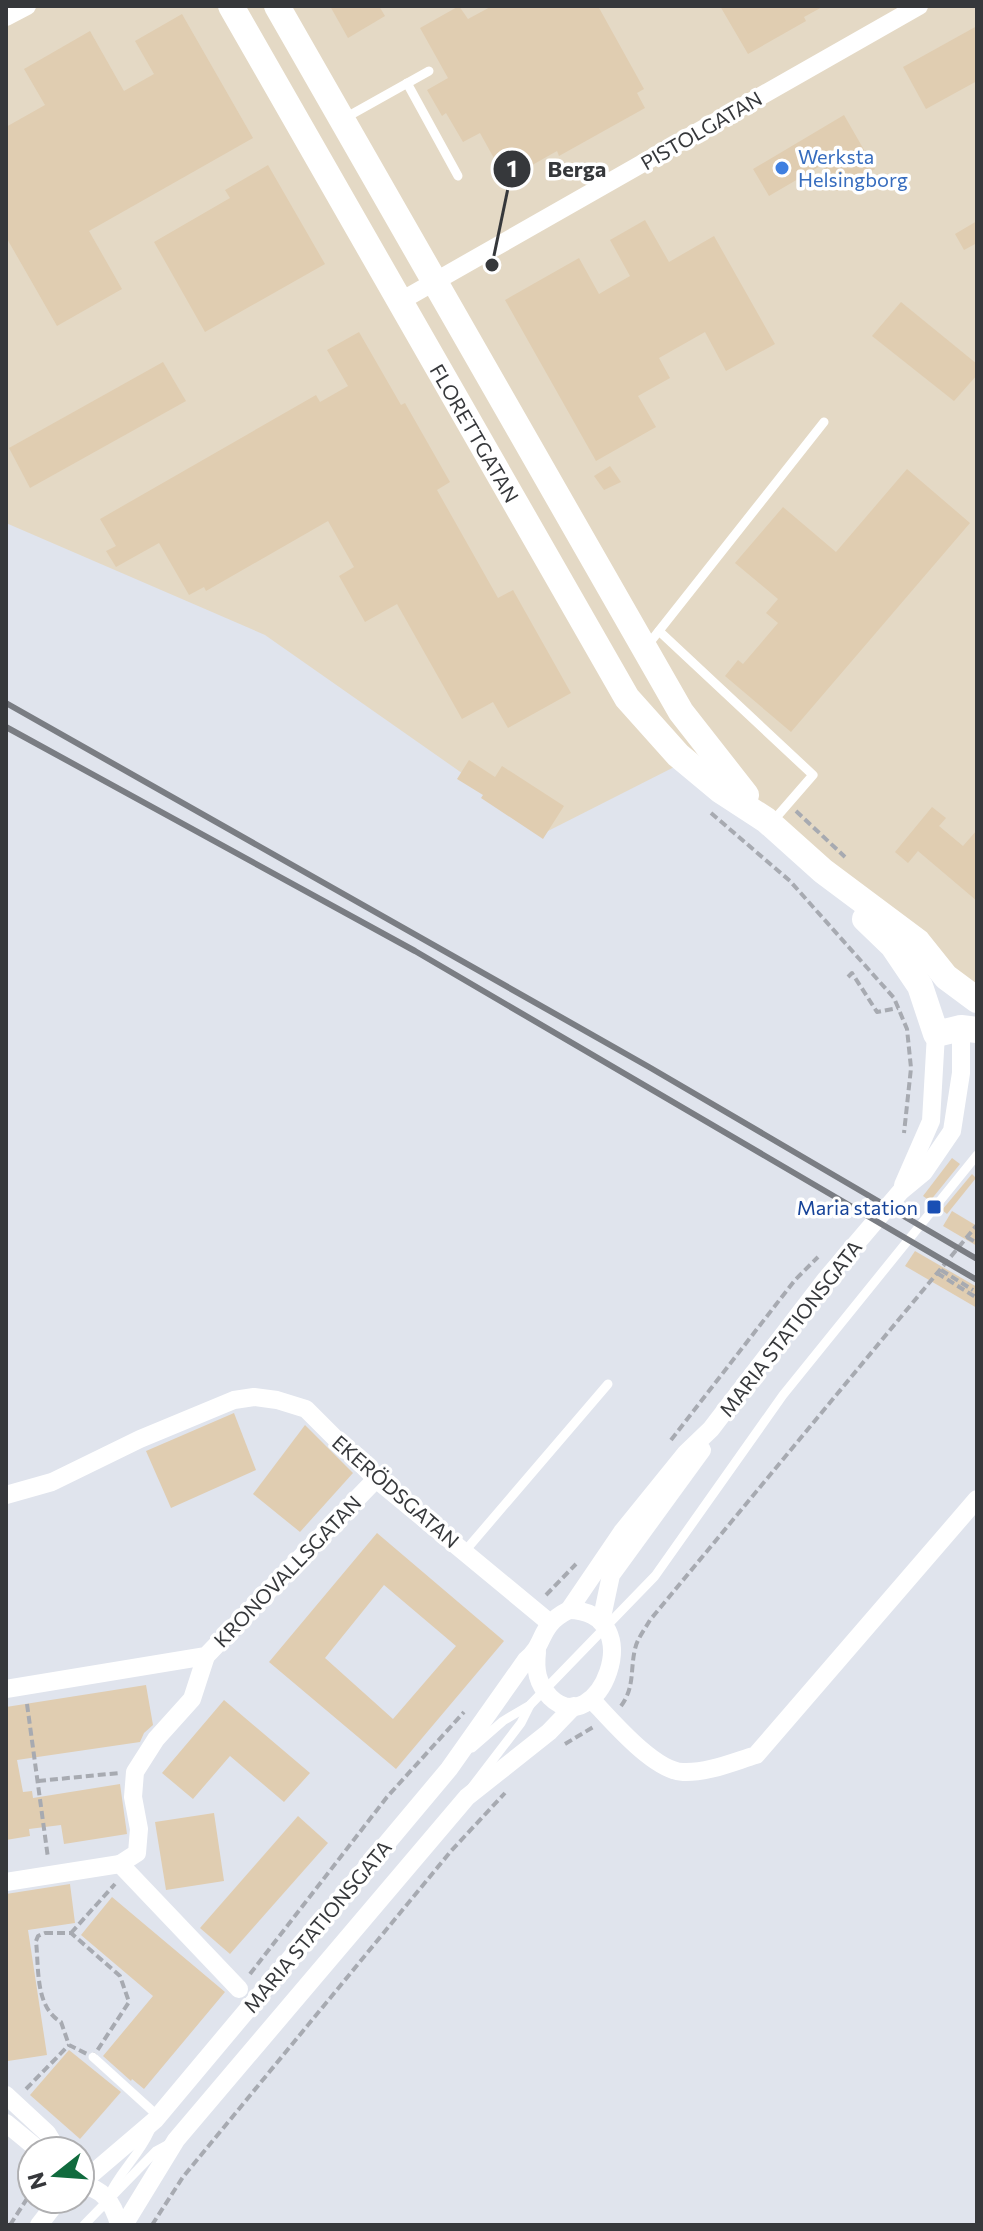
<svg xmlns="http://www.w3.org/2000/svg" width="983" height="2231" viewBox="0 0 983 2231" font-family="Commissioner,sans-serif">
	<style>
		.industrial { fill: #e4d9c5 }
		.building { fill: #e0cdb1; fill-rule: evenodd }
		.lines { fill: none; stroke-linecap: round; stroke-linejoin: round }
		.path { stroke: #a7aab1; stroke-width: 4; stroke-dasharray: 8 4; stroke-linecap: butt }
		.lane { stroke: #fff; stroke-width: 9 }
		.street { stroke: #fff; stroke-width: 18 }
		.secondary { stroke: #fff; stroke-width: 26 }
		.rail { stroke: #7a7d83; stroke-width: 6 }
		.shop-dot { fill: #3f7fe0; stroke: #fff; stroke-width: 3 }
		.transit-dot { fill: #1a4fb4; stroke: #fff; stroke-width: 3 }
		.labels { text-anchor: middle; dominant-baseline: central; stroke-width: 7; stroke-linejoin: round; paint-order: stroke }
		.street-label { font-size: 20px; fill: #36383b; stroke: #fff }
		.shop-label { font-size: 20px; fill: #366cbe; stroke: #fff; text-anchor: start }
		.transit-label { font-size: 20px; fill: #164399; stroke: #fff; text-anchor: end }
		.leader { fill: none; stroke: #36383b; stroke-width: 3 }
		.callout-dot { fill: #36383b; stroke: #fff; stroke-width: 3 }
		.mark-label { font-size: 24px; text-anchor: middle; font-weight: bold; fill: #fff }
		.callout-label { font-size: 22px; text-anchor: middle; font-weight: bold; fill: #36383b; stroke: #fff; stroke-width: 7; stroke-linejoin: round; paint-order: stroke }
	</style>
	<rect width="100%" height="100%" fill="#e0e4ed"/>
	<path class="industrial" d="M 6,6 L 977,6 L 977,994 L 690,759 L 546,832 L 265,635 L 6,523 Z"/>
	<g class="building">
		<path d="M 330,6 L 379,6 L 385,16 L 348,38 Z"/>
		<path d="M 459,6 L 468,19 L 492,6 L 598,6 L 644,89 L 637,93 L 645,108 L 559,156 L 557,151 L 506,180 L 480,133 L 463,142 L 446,113 L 442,116 L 427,90 L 448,78 L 420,28 Z"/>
		<path d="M 720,6 L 824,6 L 804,17 L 806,21 L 748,54 Z"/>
		<path d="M 182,14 L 253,138 L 89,231 L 122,289 L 57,326 L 6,237 L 6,127 L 45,105 L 24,69 L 90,31 L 124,91 L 154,74 L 135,41 Z"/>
		<path d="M 977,26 L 977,81 L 926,109 L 903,67 Z"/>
		<path d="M 844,115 L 875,169 L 837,191 L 822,165 L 769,196 L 753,169 Z"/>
		<path d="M 268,165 L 325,264 L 205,332 L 154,242 L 230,198 L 225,190 Z"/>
		<path d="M 645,220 L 669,262 L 714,236 L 775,344 L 726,371 L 705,332 L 659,358 L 670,378 L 638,396 L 656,427 L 596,461 L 505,300 L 579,258 L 599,294 L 630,276 L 610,240 Z"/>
		<path d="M 977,221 L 977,243 L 964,250 L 955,234 Z"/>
		<path d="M 901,302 L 977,364 L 977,375 L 954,401 L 872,336 Z"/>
		<path d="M 359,332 L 401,405 L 405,403 L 450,482 L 437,490 L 498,598 L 513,590 L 571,693 L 508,728 L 493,702 L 462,719 L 397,604 L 365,622 L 339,576 L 354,567 L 328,521 L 206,591 L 204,587 L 189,595 L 159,543 L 116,567 L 106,551 L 116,546 L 100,519 L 316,395 L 320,402 L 348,386 L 327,350 Z"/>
		<path d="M 163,362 L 186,401 L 30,488 L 9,448 Z"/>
		<path d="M 610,466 L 621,482 L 604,490 L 594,476 Z"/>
		<path d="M 907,469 L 970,523 L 791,732 L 725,676 L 738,660 L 743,664 L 778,623 L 766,613 L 778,599 L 735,563 L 783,507 L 836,552 Z"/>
		<path d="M 469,760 L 495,777 L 502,766 L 564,806 L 543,839 L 481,798 L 483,795 L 457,779 Z"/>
		<path d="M 932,807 L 946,818 L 939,826 L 963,846 L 977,830 L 977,901 L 918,851 L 908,863 L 895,852 Z"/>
		<path d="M 952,1158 L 960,1164 L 930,1201 L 923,1196 Z"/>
		<path d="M 972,1174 L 976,1178 L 947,1214 L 942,1210 Z"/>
		<path d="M 952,1211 L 977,1226 L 977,1246 L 943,1226 Z"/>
		<path d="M 915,1251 L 977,1287 L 977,1308 L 905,1266 Z"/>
		<path d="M 234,1413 L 256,1470 L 171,1508 L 146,1451 Z"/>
		<path d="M 305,1425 L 353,1473 L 300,1532 L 253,1494 Z"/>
		<path d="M 377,1533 L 504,1641 L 396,1769 L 269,1662 ZM 384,1585 L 456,1646 L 393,1719 L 325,1658 Z"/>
		<path d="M 146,1685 L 153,1725 L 144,1733 L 140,1742 L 17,1760 L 23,1792 L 32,1791 L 33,1798 L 120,1784 L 127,1834 L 64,1844 L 61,1825 L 29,1829 L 30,1836 L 6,1840 L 6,1707 Z"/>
		<path d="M 224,1700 L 310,1773 L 284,1802 L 230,1756 L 193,1799 L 162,1773 Z"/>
		<path d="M 214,1813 L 224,1881 L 166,1890 L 155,1822 Z"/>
		<path d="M 298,1816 L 328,1843 L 230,1954 L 200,1928 Z"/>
		<path d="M 70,1884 L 75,1923 L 28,1930 L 47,2055 L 8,2061 L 6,1894 Z"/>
		<path d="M 112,1897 L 225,1992 L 144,2089 L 132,2079 L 131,2081 L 103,2056 L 153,1996 L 81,1935 Z"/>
		<path d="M 69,2050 L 121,2092 L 80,2139 L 30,2095 Z"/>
	</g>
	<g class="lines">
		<g class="path">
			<path d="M 796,811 L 845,857"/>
			<path d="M 711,813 L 790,881 L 894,998 L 907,1029 L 911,1068 L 904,1133"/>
			<path d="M 848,977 L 852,973 L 877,1012 L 898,1008"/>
			<path d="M 967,1237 L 977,1243"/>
			<path d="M 941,1270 L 973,1290"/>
			<path d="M 937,1273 L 977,1298"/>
			<path d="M 671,1440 L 795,1280 L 818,1257"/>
			<path d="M 546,1595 L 576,1564"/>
			<path d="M 27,1704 L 48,1858"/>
			<path d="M 621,1706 C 635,1687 630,1670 635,1649 C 637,1639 645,1629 650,1620 L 977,1225"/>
			<path d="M 565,1744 L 595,1726"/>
			<path d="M 38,1781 L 119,1773"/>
			<path d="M 45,1933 L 71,1933 L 120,1976 L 129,2002 L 93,2057 L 69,2045 L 61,2022 C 35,2007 39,1969 36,1941 L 38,1936 Z"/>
			<path d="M 71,1933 L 115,1884"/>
			<path d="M 250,1974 L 387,1797 L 464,1712"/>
			<path d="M 26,2089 L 69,2045"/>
			<path d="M 10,2225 L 32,2191"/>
			<path d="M 152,2225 L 183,2177 L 451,1851 L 505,1793"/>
		</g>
		<g class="lane">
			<path d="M 407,83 L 458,176"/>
			<path d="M 345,118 L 429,71"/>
			<path d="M 659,631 L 813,775 L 773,821"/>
			<path d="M 647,646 L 824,422"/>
			<path d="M 465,1551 L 608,1384"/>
			<path d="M 472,1748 L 503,1721 L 530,1705 L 655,1576 L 783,1395 L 977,1155"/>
			<path d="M 472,1787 L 521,1723 L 530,1705"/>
			<path d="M 93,2057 L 158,2116"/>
			<path d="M 107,2199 C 118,2173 139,2156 150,2131"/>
			<path d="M 84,2225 L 156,2151 L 169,2144"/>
		</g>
		<g class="street">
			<path d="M 6,17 L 27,6"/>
			<path d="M 399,302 L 919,6"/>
			<path d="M 903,1185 L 931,1121 L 936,1034"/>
			<path d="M 6,1495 L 52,1482 L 140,1439 L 234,1400 L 254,1397 L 277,1400 L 306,1409 L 376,1479 L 550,1623"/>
			<path d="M 601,1622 L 611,1575 L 702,1450"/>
			<path d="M 537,1652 C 535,1670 537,1683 550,1697 C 597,1744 652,1612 569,1610"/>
			<path d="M 6,1689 L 206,1656 L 376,1479"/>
			<path d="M 592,1700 C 611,1720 654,1771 683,1772 C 708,1773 733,1762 756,1755 L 977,1499"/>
			<path d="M 120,1864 L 239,1989"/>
			<path d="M 6,1882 L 120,1864 L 137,1853 L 139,1829 L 133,1797 L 135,1772 L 156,1739 L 192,1699 L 206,1656"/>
			<path d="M 6,2095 L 47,2133 L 58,2151"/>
			<path d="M 6,2123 L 40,2151"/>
			<path d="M 80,2184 L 155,2120 L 449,1769 L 526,1660 C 547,1643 537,1626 569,1610 L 622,1532 L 686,1453 L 711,1429 L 826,1279 L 901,1191 L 924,1172 L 952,1131 L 961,1073 L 961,1028"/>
			<path d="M 80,2185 C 102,2187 114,2204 119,2225"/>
			<path d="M 39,2225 L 59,2199"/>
			<path d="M 124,2225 L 176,2140 L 467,1797 L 549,1732 L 574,1706"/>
		</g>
		<g class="secondary">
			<path d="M 231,6 L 627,698 L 678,755 L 720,790 L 766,820 L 823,871 L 918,942 L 946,977 L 977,1000"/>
			<path d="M 277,6 L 681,712 L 746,795"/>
			<path d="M 865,919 L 893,946 L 920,986 L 936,1034 L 961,1028 L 977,1030"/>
		</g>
		<g class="rail">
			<path d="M 6,703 L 649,1067 L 977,1259"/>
			<path d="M 6,727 L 415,951 L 977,1280"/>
		</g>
	</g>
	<circle class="shop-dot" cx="782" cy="168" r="8"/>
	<rect class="transit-dot" x="926" y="1199" width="16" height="16" rx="4"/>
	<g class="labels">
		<g class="street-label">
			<text transform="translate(701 130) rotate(-30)">PISTOLGATAN</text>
			<text transform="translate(475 433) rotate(60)">FLORETTGATAN</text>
			<text transform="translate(790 1328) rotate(-52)">MARIA STATIONSGATA</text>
			<text transform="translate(396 1491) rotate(41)">EKERÖDSGATAN</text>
			<text transform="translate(287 1571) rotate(-46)">KRONOVALLSGATAN</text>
			<text transform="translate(317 1926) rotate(-50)">MARIA STATIONSGATA</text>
		</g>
		<g class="shop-label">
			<text x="798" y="156">Werksta<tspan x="798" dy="23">Helsingborg</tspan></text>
		</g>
		<g class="transit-label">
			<text x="918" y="1207">Maria station</text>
		</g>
	</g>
	<path class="leader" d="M492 265L512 169"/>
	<g class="callout-dot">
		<circle cx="492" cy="265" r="8"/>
		<circle cx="512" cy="169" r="20"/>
	</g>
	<g class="mark-label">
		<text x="512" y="177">1</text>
	</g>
	<g class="callout-label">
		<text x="577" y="177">Berga</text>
	</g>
	<rect width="983" height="2231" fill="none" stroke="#36383b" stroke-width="16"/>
	<g transform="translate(56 2175) rotate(253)"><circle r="38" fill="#ffffff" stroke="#afafb1" stroke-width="2"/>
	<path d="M0-6L14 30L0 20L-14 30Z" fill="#116b3e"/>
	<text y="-12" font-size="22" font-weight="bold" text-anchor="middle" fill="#36383b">N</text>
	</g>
</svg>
